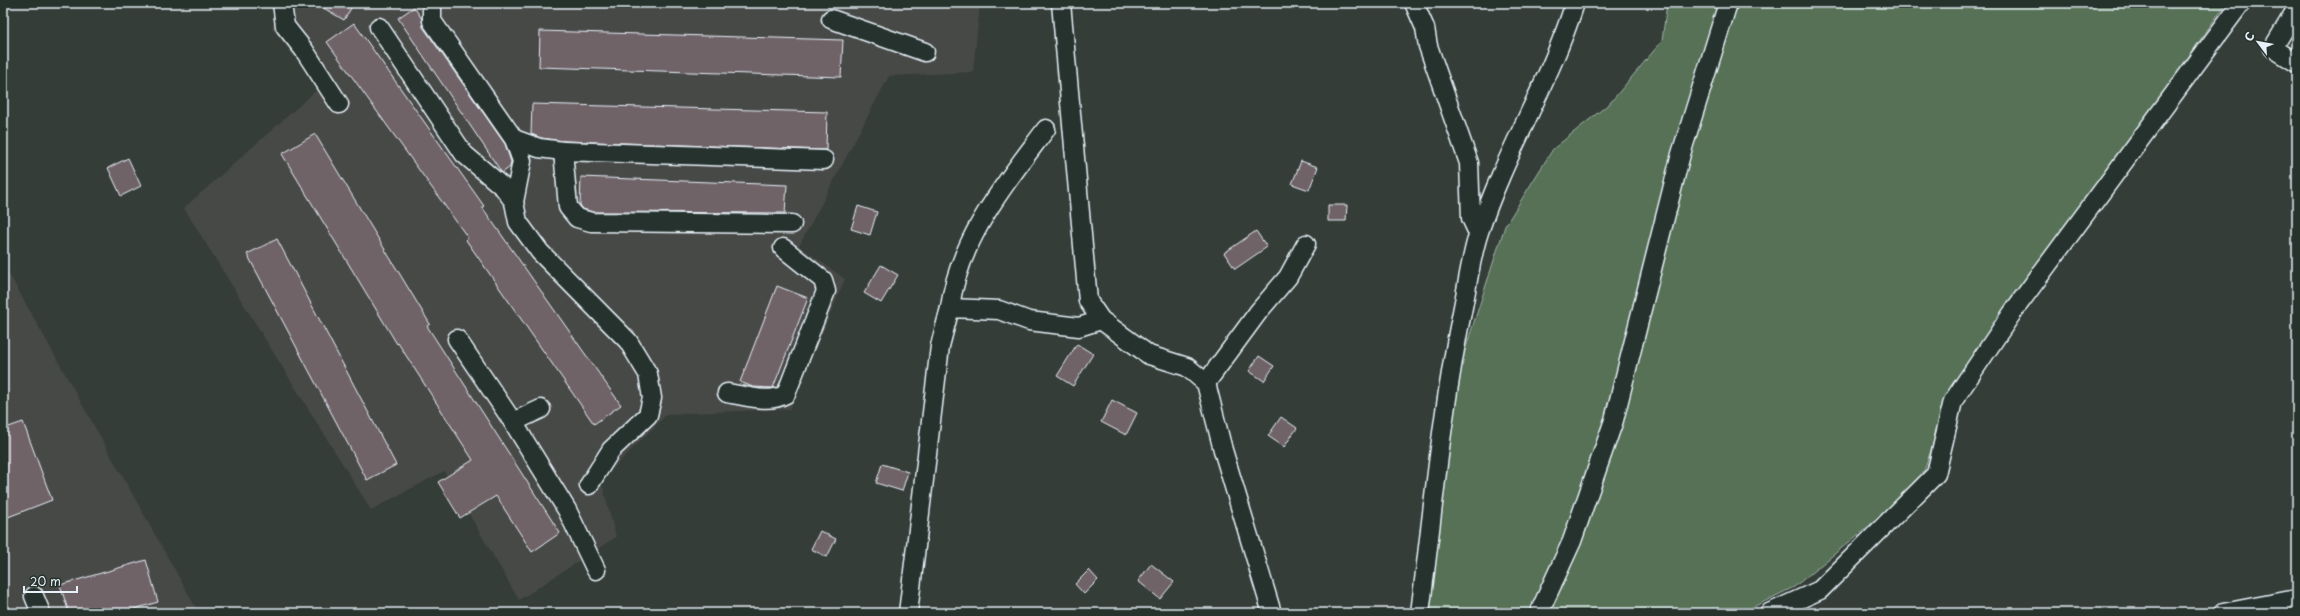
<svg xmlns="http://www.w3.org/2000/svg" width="2300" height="616" viewBox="0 0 2300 616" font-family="'Playpen Sans',sans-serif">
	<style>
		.built { fill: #474947 }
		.green { fill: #567157; stroke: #9fb1a8 }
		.building { fill: #706468; stroke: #e8f1f8 }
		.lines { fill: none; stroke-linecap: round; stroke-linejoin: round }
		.minor-casing { stroke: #e8f1f8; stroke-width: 21 }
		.minor { stroke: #26332d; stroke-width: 18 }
	</style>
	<rect width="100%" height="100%" fill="#353d39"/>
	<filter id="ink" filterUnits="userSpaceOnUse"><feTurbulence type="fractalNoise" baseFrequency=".025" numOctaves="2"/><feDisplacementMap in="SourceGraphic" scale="8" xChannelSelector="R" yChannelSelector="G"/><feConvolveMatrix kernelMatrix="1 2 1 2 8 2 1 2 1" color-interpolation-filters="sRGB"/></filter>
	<g filter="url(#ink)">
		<g class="built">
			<path d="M 280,3 L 980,3 L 973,72 L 889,76 L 799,246 L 845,279 L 790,409 L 667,414 L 601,480 L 616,537 L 519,600 L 444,471 L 371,510 L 184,208 L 319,88 L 272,28 Z"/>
			<path d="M 3,263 L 199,613 L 3,613 Z"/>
		</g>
		<path class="green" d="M 1667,3 L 2226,3 L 2099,185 L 1939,426 L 1922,477 L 1876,520 L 1794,587 L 1741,613 L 1422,613 L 1458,372 L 1505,226 L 1553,149 L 1610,103 L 1662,41 Z"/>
		<g class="building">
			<path d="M 315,3 L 354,3 L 344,20 Z"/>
			<path d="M 414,7 L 422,19 L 423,27 L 505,144 L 511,162 L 510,167 L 502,173 L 398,18 Z"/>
			<path d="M 354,23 L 484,206 L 482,207 L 621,405 L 594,424 L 466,240 L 468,238 L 327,42 Z"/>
			<path d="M 540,31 L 843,40 L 841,77 L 539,67 Z"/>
			<path d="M 532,104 L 827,112 L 826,150 L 564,141 L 541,138 L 531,134 Z"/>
			<path d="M 315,134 L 430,324 L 427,326 L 560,533 L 532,552 L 496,496 L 460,518 L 438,482 L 473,460 L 398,343 L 397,344 L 282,154 Z"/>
			<path d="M 128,158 L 141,186 L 121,196 L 108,168 Z"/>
			<path d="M 1301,161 L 1318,167 L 1309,190 L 1292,184 Z"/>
			<path d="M 581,177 L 787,185 L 785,213 L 593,212 L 583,209 L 580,205 Z"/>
			<path d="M 1328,205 L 1347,205 L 1346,221 L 1328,221 Z"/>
			<path d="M 858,206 L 877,212 L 870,235 L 851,229 Z"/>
			<path d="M 1256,231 L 1267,247 L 1235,269 L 1224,253 Z"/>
			<path d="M 277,239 L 396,465 L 367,480 L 247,254 Z"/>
			<path d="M 881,265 L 898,275 L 881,303 L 864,293 Z"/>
			<path d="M 777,286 L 808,298 L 773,388 L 753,387 L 740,382 Z"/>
			<path d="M 1077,344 L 1093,354 L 1073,386 L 1057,376 Z"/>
			<path d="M 1259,356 L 1274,366 L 1264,381 L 1249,371 Z"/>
			<path d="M 1112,400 L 1137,413 L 1126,435 L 1101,422 Z"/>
			<path d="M 1281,417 L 1297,428 L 1284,447 L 1268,436 Z"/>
			<path d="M 23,422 L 52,500 L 3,519 L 3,429 Z"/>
			<path d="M 882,464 L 908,472 L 902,491 L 876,483 Z"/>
			<path d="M 820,531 L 836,539 L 827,557 L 811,549 Z"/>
			<path d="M 146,560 L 158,602 L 121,613 L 69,613 L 60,585 Z"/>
			<path d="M 1151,564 L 1174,582 L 1160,599 L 1138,581 Z"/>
			<path d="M 1089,570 L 1098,580 L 1084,594 L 1075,584 Z"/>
		</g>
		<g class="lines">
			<defs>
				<g id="minor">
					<path d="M 282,3 L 285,26 L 304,50 L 339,104"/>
					<path d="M 432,3 L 432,21 L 514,139 L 522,161 L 514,202"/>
					<path d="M 1061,3 L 1088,301 L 1101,320 L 1149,355 L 1187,367 L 1206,383 L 1223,450 L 1272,613"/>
					<path d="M 1414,3 L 1425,28 L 1428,46 L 1469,163 L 1471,218 L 1478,233"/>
					<path d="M 2297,8 L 2273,48 L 2297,63"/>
					<path d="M 831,19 L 925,52"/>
					<path d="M 379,27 L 464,154 L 504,188 L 514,202 L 518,222 L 540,252 L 628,341 L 648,374 L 652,398 L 648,415 L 611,450 L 589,485"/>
					<path d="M 514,139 L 539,148 L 563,151"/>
					<path d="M 792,224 L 591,222 L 577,218 L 568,207 L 563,151 L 824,160"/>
					<path d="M 950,308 C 958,240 1007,181 1046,129"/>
					<path d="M 457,339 L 513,422 L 567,510 L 596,570"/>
					<path d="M 1206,383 L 1259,311 L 1288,277 L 1306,244"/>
					<path d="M 727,393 C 747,396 768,404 786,394 L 826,291 L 823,280 L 783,248"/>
					<path d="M 513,422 L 541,409"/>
					<path d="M 34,596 L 41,613"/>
					<path d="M 908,613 L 940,346 L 950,308 L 999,310 L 1029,321 L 1079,327 L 1101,320"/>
					<path d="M 1420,613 C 1433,511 1442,408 1463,307 C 1468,282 1471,256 1479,232 C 1505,153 1550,82 1575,3"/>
					<path d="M 1539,613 L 1572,541 L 1614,420 L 1681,154 L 1728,3"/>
					<path d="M 1769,613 L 1820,590 L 1936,474 L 1953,401 L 2015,309 L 2241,3"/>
					<path d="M 2223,613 L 2297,599"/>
				</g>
			</defs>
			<use href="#minor" class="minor-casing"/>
			<use href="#minor" class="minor"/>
		</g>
	</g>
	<rect width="2300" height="616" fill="none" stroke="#26332d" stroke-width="16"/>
	<rect x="8" y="8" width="2284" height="600" fill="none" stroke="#e8f1f8" stroke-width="1.5" filter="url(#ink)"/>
	<g transform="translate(2258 42) rotate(302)" stroke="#26332d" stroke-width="3" paint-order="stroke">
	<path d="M0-3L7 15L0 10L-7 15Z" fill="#e8f1f8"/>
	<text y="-6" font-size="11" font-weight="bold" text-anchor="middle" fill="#e8f1f8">С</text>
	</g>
	<path d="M24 586v6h53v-6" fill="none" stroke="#e8f1f8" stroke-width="2"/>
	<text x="30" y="586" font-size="12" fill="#e8f1f8" stroke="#26332d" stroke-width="3" paint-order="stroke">20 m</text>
</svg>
